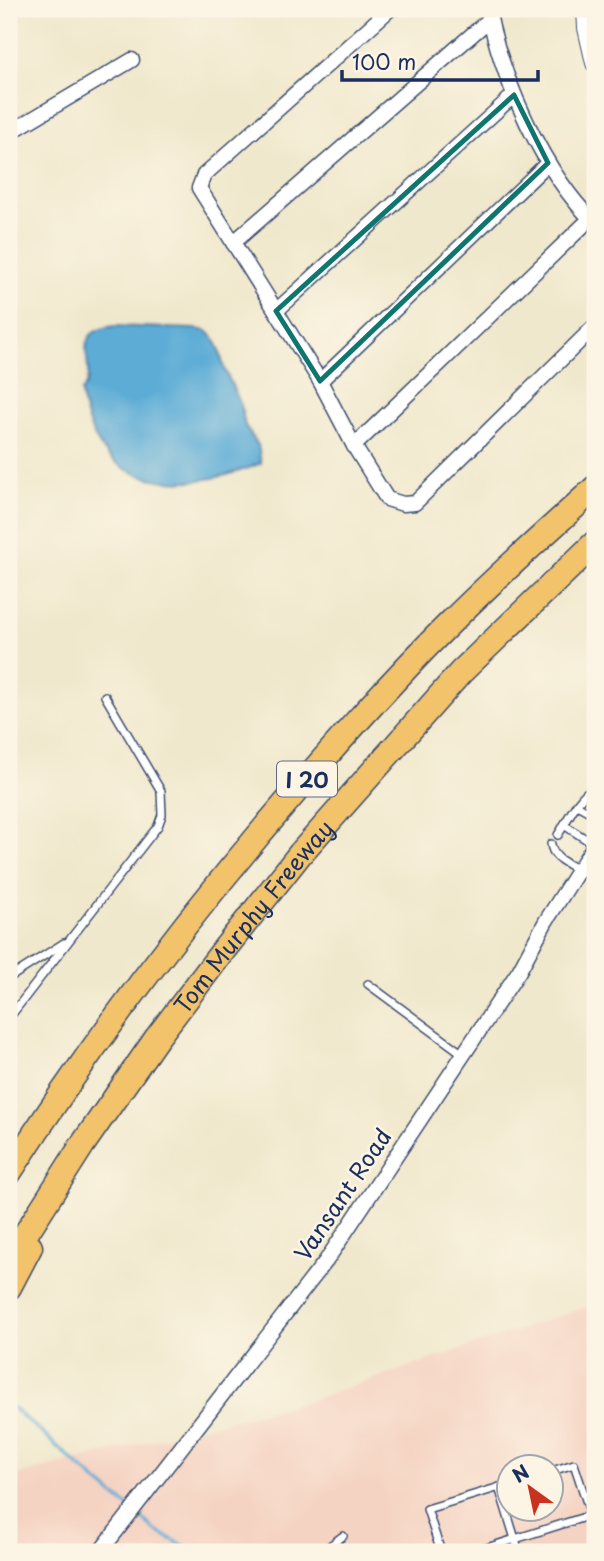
<svg xmlns="http://www.w3.org/2000/svg" width="604" height="1561" viewBox="0 0 604 1561" font-family="'Playpen Sans',sans-serif">
	<style>
		.built { fill: #f5d3c2; fill-rule: evenodd }
		.water { fill: #5bacd6; stroke: #3b6e9a; stroke-width: 2 }
		.lines { fill: none; stroke-linecap: round; stroke-linejoin: round }
		.stream { stroke: #5bacd6; stroke-width: 3.5 }
		.service-casing { stroke: #3b4b6e; stroke-width: 10 }
		.minor-casing { stroke: #3b4b6e; stroke-width: 17 }
		.tertiary-casing { stroke: #3b4b6e; stroke-width: 20 }
		.motorway-casing { stroke: #3b4b6e; stroke-width: 27 }
		.service { stroke: #fff; stroke-width: 7 }
		.minor { stroke: #fff; stroke-width: 14 }
		.tertiary { stroke: #fff; stroke-width: 18 }
		.motorway { stroke: #f2c36a; stroke-width: 24 }
		.marked { fill: none; stroke: #0f766e; stroke-width: 5; stroke-linejoin: round }
		.labels { text-anchor: middle; dominant-baseline: central; stroke-width: 5; stroke-linejoin: round; paint-order: stroke }
		.shield { fill: #fcf5e5; stroke: #5e6a86; stroke-width: 2 }
		.shield-label { font-size: 21px; font-weight: bold; fill: #1b2f5e }
		.street-label { font-size: 23px; fill: #1b2f5e; stroke: #fcf5e5 }
	</style>
	<rect width="100%" height="100%" fill="#fcf5e5"/>
	<filter id="ink" filterUnits="userSpaceOnUse"><feTurbulence type="fractalNoise" baseFrequency=".0143" numOctaves="2"/><feDisplacementMap in="SourceGraphic" scale="14" xChannelSelector="R" yChannelSelector="G"/><feConvolveMatrix kernelMatrix="1 2 1 2 8 2 1 2 1" color-interpolation-filters="sRGB"/></filter>
	<filter id="wash" filterUnits="userSpaceOnUse"><feTurbulence type="fractalNoise" baseFrequency=".00686" numOctaves="4" result="noise"/><feDisplacementMap in="SourceGraphic" scale="28" xChannelSelector="R" yChannelSelector="G"/><feGaussianBlur stdDeviation="1.57" result="paint"/><feColorMatrix in="noise" values="0 0 0 0 0 0 0 0 0 0 0 0 0 0 0 0 0 1.4 0 .05"/><feComposite in="paint" operator="in"/></filter>
	<g filter="url(#wash)">
		<rect width="100%" height="100%" fill="#f0e8cc"/>
		<path class="built" d="M 595,1304 L 595,1552 L 9,1552 L 9,1477 L 305,1402 ZM 510,1466 L 552,1466 L 552,1508 L 510,1508 Z"/>
		<path class="water" d="M 115,326 L 196,329 L 207,331 L 214,338 L 219,348 L 224,368 L 241,405 L 245,426 L 258,445 L 261,463 C 201,489 116,497 89,424 C 85,413 82,404 81,392 C 103,369 62,332 115,326 Z"/>
		<g class="lines">
			<g class="stream">
				<path d="M 13,1408 C 52,1441 88,1476 129,1507"/>
				<path d="M 141,1517 L 154,1530 L 196,1552"/>
			</g>
		</g>
	</g>
	<g filter="url(#ink)">
		<g class="lines">
			<defs>
				<g id="service">
					<path d="M 577,805 L 595,815"/>
					<path d="M 564,825 L 595,845"/>
					<path d="M 558,835 C 568,820 578,795 595,787"/>
					<path d="M 551,844 C 553,859 567,863 578,870"/>
					<path d="M 9,978 L 64,943"/>
					<path d="M 368,984 L 463,1054"/>
					<path d="M 9,1018 L 158,826 L 162,815 L 161,791 L 105,696"/>
					<path d="M 499,1487 L 519,1552"/>
					<path d="M 335,1552 L 331,1545 L 343,1536"/>
					<path d="M 441,1552 L 427,1509 L 510,1484"/>
					<path d="M 474,1552 L 591,1515 L 574,1464 L 552,1471"/>
				</g>
				<g id="minor">
					<path d="M 390,9 L 204,175 L 199,188 L 320,381 L 354,446 L 387,499 L 403,504 L 415,503 L 595,326"/>
					<path d="M 488,9 C 501,77 544,175 595,223"/>
					<path d="M 9,133 L 132,60"/>
					<path d="M 233,243 L 490,19"/>
					<path d="M 276,311 L 514,95"/>
					<path d="M 320,381 L 548,163"/>
					<path d="M 354,446 L 591,218"/>
					<path d="M 100,1552 L 326,1261 L 519,971 L 546,921 L 595,844"/>
				</g>
				<path id="tertiary" d="M 586,9 L 587,28 L 595,63"/>
				<g id="motorway">
					<path d="M 9,1173 C 92,1043 184,922 284,805 C 338,742 393,679 452,621 C 498,575 547,532 595,488"/>
					<path id="s1" d="M 9,1260 L 83,1144 L 156,1039 L 226,947 L 300,854 L 461,672 L 595,543"/>
					<path d="M 9,1287 L 30,1247"/>
				</g>
			</defs>
			<use href="#service" class="service-casing"/>
			<use href="#minor" class="minor-casing"/>
			<use href="#tertiary" class="tertiary-casing"/>
			<use href="#motorway" class="motorway-casing"/>
			<use href="#service" class="service"/>
			<use href="#minor" class="minor"/>
			<use href="#tertiary" class="tertiary"/>
			<use href="#motorway" class="motorway"/>
		</g>
	</g>
	<path class="marked" d="M 514,95 L 548,163 L 320,381 L 276,311 Z"/>
	<g class="labels">
		<rect class="shield" x="277" y="761.5" width="60" height="35" rx="5"/>
		<g class="shield-label">
			<text x="307" y="779">I 20</text>
		</g>
		<g class="street-label">
			<text stroke="none"><textPath href="#s1" startOffset="422">Tom Murphy Freeway</textPath></text>
			<text transform="translate(342 1194) rotate(-56)">Vansant Road</text>
		</g>
	</g>
	<rect width="604" height="1561" fill="none" stroke="#fcf5e5" stroke-width="35"/>
	<g transform="translate(530 1488) rotate(327)"><circle r="33" fill="#fcf5e5" stroke="#a2a6af" stroke-width="2"/>
	<path d="M0-5L12 26L0 18L-12 26Z" fill="#c8321e"/>
	<text y="-10" font-size="19" font-weight="bold" text-anchor="middle" fill="#1b2f5e">N</text>
	</g>
	<path d="M342 70v10h196v-10" fill="none" stroke="#1b2f5e" stroke-width="3.5"/>
	<text x="352" y="70" font-size="21" fill="#1b2f5e" stroke="#fcf5e5" stroke-width="5" paint-order="stroke">100 m</text>
</svg>
